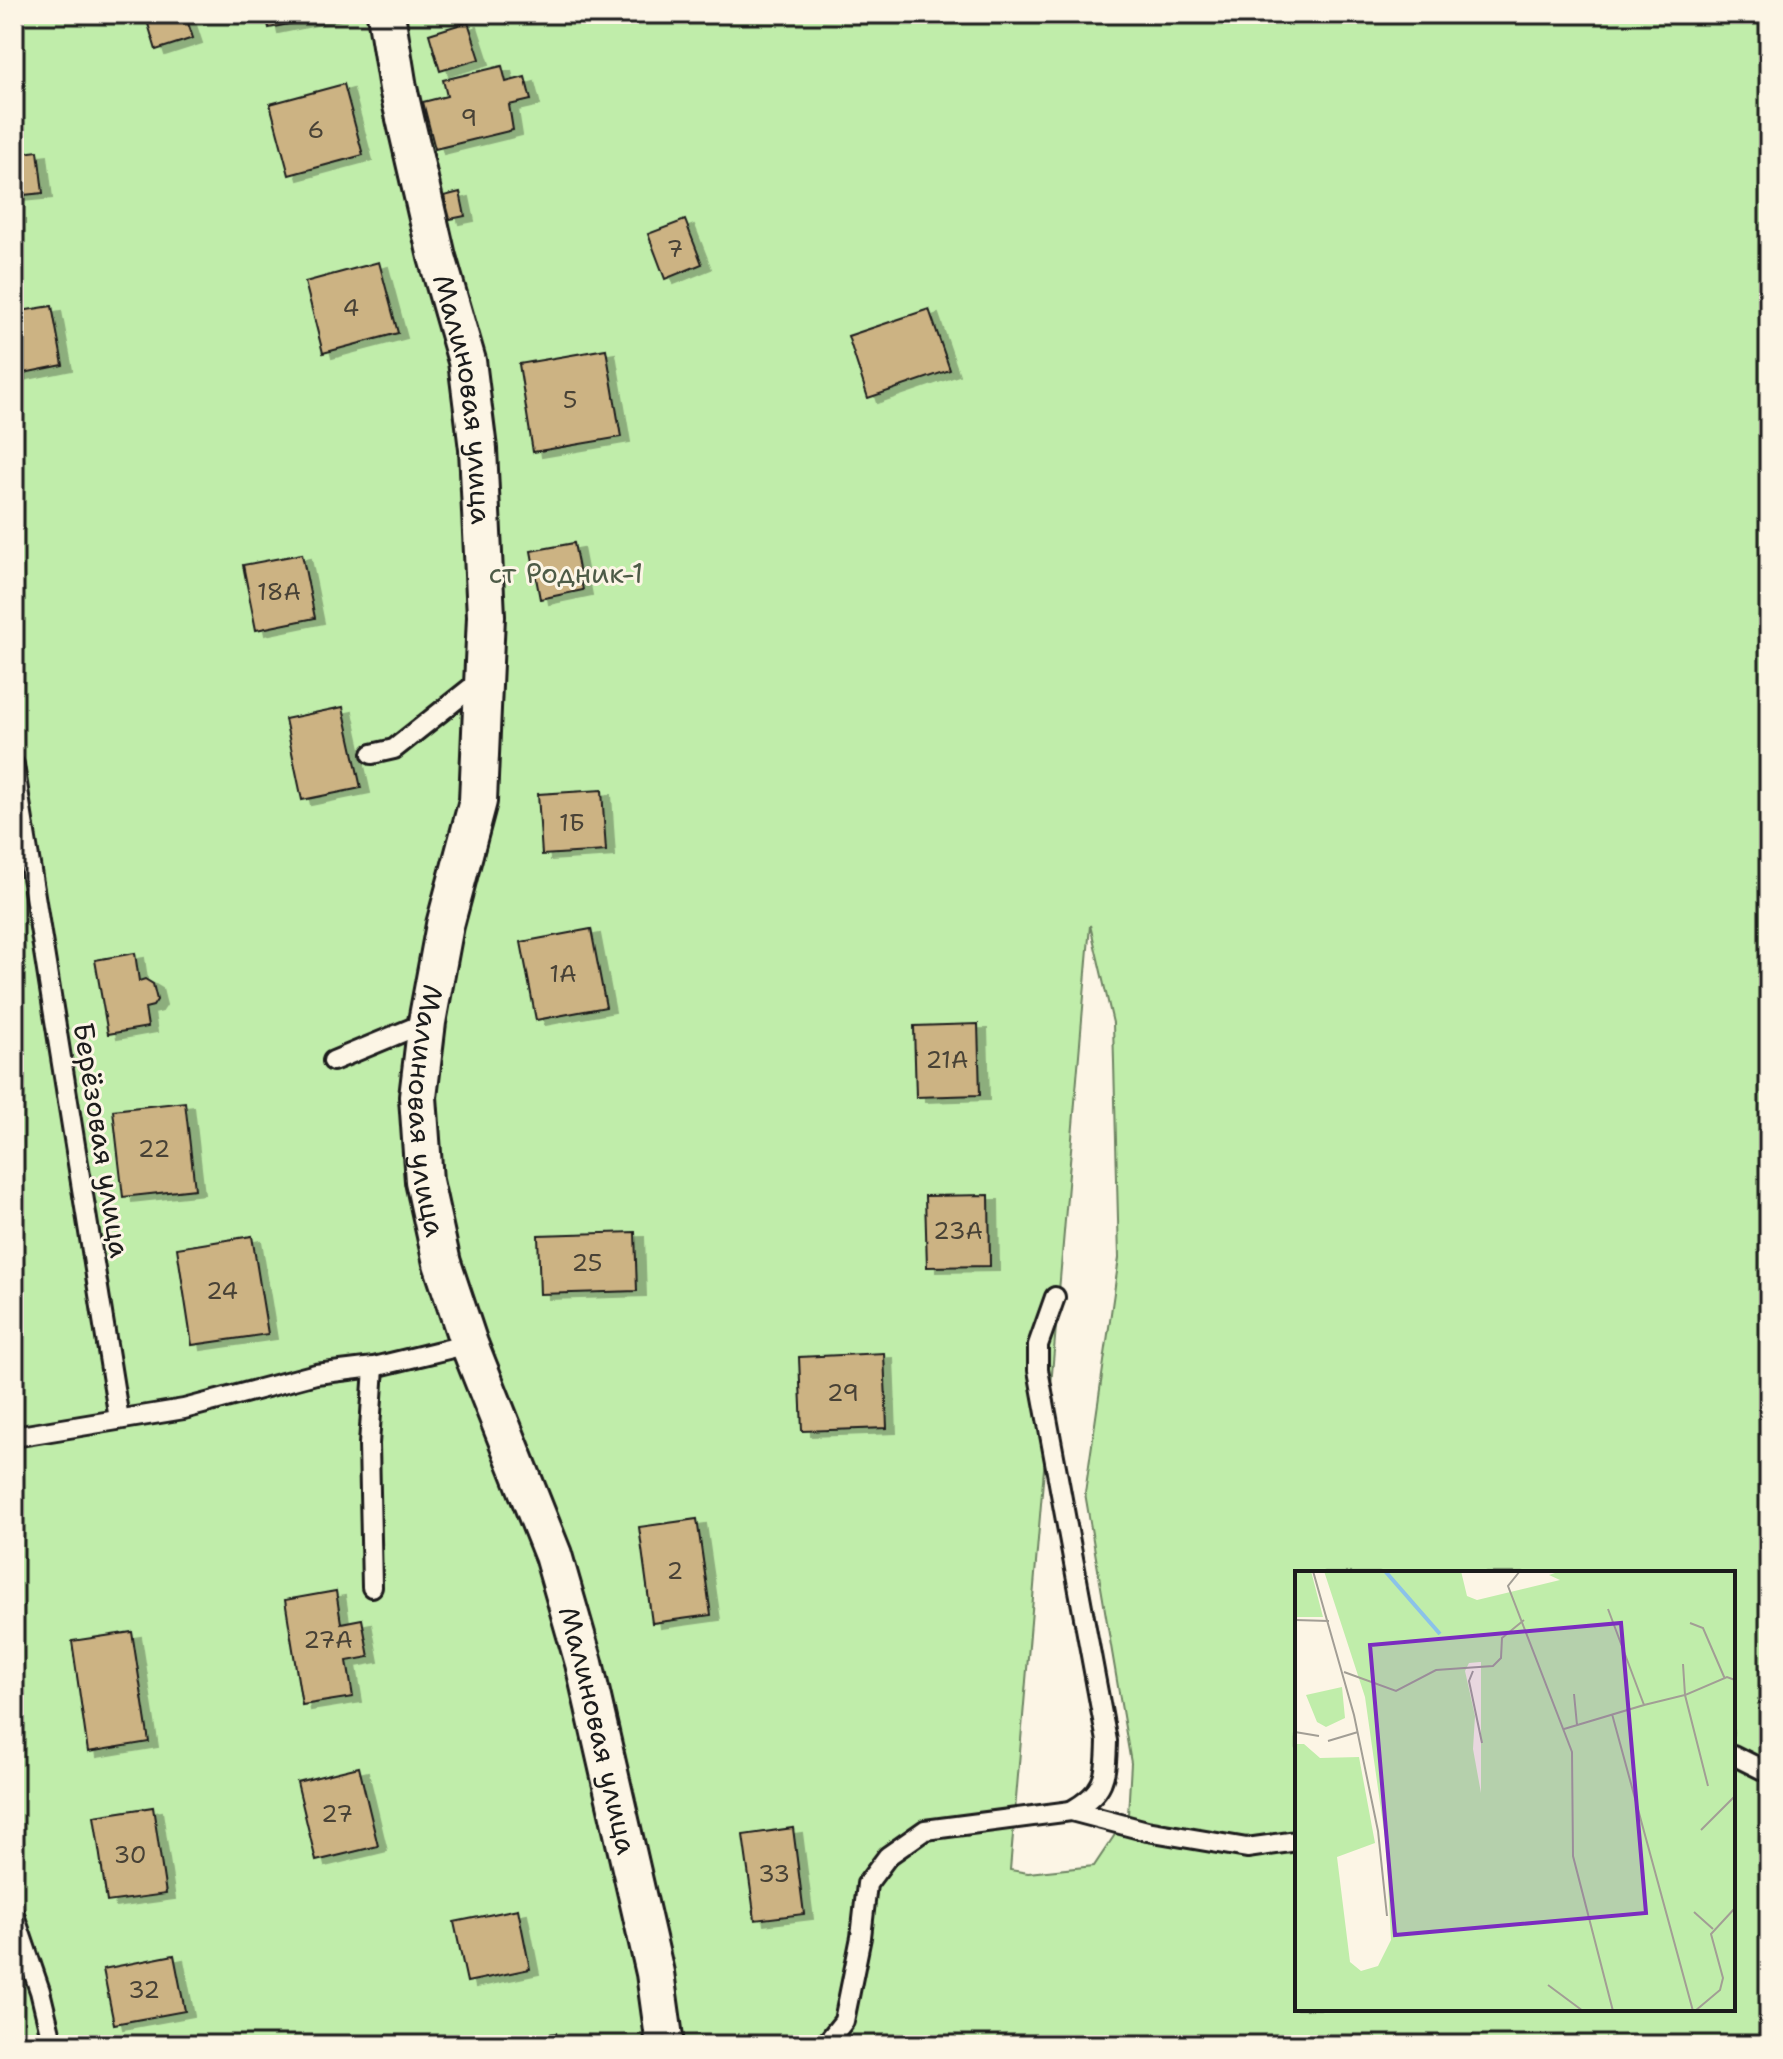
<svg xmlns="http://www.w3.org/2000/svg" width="1783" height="2059" viewBox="0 0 1783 2059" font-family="'Shantell Sans',sans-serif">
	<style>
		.green { fill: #c0edaa; stroke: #6e8463; stroke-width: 2; fill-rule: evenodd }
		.building { fill: #ccb383; stroke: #1c1c1c; stroke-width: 2; filter: url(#shadow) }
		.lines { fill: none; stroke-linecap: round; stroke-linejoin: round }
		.lane-casing { stroke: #1c1c1c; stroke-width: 24 }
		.street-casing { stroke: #1c1c1c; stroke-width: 42 }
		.lane { stroke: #fcf5e5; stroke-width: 18 }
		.street { stroke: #fcf5e5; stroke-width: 36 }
		.labels { text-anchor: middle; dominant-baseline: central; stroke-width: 6; stroke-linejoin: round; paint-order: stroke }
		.number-label { font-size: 24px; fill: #484236 }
		.street-label { font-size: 28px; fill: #1c1c1c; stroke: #fcf5e5 }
		.park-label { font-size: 28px; fill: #4d5b47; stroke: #fcf5e5 }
		.inset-river { fill: none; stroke: #8bc2e9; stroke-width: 4 }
		.inset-road { fill: none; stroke: #a29e95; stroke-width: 2 }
		.view { fill: #7b2cbf; fill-opacity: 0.15; stroke: #7b2cbf; stroke-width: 4 }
		.inset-edge { fill: none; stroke: #1c1c1c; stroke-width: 4 }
	</style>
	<defs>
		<filter id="shadow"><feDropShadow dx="9" dy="5" stdDeviation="0" flood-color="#0004"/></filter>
	</defs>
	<rect width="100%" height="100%" fill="#fcf5e5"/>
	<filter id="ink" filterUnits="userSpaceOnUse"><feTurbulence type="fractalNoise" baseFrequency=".0125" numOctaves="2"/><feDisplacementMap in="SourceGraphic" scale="16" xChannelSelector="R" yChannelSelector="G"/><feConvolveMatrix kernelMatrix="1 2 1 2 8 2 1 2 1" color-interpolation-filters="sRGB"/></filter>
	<g filter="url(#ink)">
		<path class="green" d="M 14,14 L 1769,14 L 1769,2045 L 14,2045 ZM 1090,925 L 1113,1023 L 1119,1258 L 1085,1493 L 1131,1763 L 1128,1815 L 1094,1866 L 1028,1873 L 1010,1870 ZM 1297,1573 L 1733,1573 L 1733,2009 L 1297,2009 Z"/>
		<g class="building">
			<path d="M 145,14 L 185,14 L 193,38 L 156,50 Z"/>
			<path d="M 266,14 L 337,14 L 269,28 Z"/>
			<path d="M 468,22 L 480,59 L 440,71 L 429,34 Z"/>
			<path d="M 502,66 L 506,82 L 525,77 L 531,100 L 509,105 L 513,130 L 435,149 L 423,102 L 447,96 L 443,80 Z"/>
			<path d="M 344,84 L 363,155 L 289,175 L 270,104 Z"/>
			<path d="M 38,151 L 43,193 L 14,196 L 14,154 Z"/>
			<path d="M 460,192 L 465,216 L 450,219 L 444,196 Z"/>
			<path d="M 685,220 L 702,264 L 665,279 L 648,234 Z"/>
			<path d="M 379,262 L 398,333 L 323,353 L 305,282 Z"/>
			<path d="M 52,306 L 63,365 L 14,375 L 14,312 Z"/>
			<path d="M 929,309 L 950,370 L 868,398 L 848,336 Z"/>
			<path d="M 606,349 L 621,437 L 533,452 L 519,364 Z"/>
			<path d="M 574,543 L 583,590 L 540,599 L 531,551 Z"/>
			<path d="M 302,554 L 315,618 L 256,630 L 243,565 Z"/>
			<path d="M 343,707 L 361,788 L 302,800 L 285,719 Z"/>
			<path d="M 602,790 L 606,851 L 542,855 L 538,794 Z"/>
			<path d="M 591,929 L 606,1007 L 536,1020 L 521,942 Z"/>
			<path d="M 135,953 L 139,981 L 145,979 L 153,984 L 157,1000 L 153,1006 L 145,1008 L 148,1027 L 108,1034 L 95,960 Z"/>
			<path d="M 978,1024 L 980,1095 L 916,1097 L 914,1026 Z"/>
			<path d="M 185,1102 L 195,1189 L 123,1197 L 113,1110 Z"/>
			<path d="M 989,1195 L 990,1266 L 927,1267 L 925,1196 Z"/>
			<path d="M 635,1232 L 637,1291 L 540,1294 L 538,1235 Z"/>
			<path d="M 252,1236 L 268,1334 L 192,1345 L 177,1248 Z"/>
			<path d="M 884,1353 L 887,1428 L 802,1431 L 799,1357 Z"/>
			<path d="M 697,1519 L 711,1615 L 652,1623 L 639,1527 Z"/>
			<path d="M 336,1591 L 341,1623 L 362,1619 L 369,1657 L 347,1661 L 353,1697 L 302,1705 L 285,1600 Z"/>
			<path d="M 132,1632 L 149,1742 L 88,1752 L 72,1641 Z"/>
			<path d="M 359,1767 L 378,1846 L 316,1861 L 297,1782 Z"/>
			<path d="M 153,1807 L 166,1894 L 107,1902 L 94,1816 Z"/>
			<path d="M 793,1828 L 804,1914 L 755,1920 L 743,1835 Z"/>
			<path d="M 518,1909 L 530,1969 L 467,1982 L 454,1922 Z"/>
			<path d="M 174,1955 L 185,2011 L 114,2024 L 103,1969 Z"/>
			<path d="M 556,2033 L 558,2045 L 512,2045 L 511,2039 Z"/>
		</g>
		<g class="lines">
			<defs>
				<g id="lane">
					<path d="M 372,754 L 394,749 L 482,679"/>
					<path d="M 14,765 L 119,1419"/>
					<path d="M 333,1061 L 427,1022"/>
					<path d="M 1055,1297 L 1038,1345 L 1038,1370 L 1107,1741 C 1106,1778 1105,1792 1071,1811"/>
					<path d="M 14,1437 L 184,1409 L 316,1374 L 374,1367 L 469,1344"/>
					<path d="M 372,1587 L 369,1444 L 374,1367"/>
					<path d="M 1733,1755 L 1769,1773"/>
					<path d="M 14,1915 L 40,1991 L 53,2045"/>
					<path d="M 825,2045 L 844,2021 L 861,1937 L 867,1884 L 888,1856 L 925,1830 L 1071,1811 L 1147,1831 L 1247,1848 L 1297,1841"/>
				</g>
				<g id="street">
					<path id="s1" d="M 386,14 L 398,88 L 437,257 L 467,361 L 478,449 L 486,616 L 478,801 L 445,925 L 427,1022 L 418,1097 L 424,1181 L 442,1263 L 469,1344 L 553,1555 L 584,1663 L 655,1973 L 665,2045"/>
				</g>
			</defs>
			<use href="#lane" class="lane-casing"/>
			<use href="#street" class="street-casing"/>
			<use href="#lane" class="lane"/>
			<use href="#street" class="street"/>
		</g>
	</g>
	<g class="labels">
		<g class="number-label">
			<text x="469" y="118">9</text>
			<text x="316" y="130">6</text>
			<text x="675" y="249">7</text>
			<text x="351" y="308">4</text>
			<text x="570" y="400">5</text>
			<text x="279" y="592">18А</text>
			<text x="572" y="823">1Б</text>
			<text x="563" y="974">1А</text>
			<text x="947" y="1060">21А</text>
			<text x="154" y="1149">22</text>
			<text x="958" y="1231">23А</text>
			<text x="587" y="1263">25</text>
			<text x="222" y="1291">24</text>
			<text x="843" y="1393">29</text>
			<text x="675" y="1571">2</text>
			<text x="328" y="1640">27А</text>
			<text x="337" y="1814">27</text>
			<text x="130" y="1855">30</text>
			<text x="774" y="1874">33</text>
			<text x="144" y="1990">32</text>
		</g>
		<g class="street-label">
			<text stroke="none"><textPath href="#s1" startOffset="394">Малиновая улица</textPath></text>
			<text stroke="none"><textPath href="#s1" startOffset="1114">Малиновая улица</textPath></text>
			<text transform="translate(102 1140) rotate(81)">Берёзовая улица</text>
			<text stroke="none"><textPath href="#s1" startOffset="1762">Малиновая улица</textPath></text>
		</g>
		<g class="park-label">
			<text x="566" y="573">ст Родник-1</text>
		</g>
	</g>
	<g transform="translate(1295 1571)">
		<rect width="440" height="440" fill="#fcf5e5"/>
		<path d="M 0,0 L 16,0 L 28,46 L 0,46 ZM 29,0 L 166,0 L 172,25 L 182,29 L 265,9 L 254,4 L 266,0 L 440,0 L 440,440 L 0,440 L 0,173 L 9,173 L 25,187 L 64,186 L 80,272 L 42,286 L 55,391 L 66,400 L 83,395 L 96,369 L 91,274 L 70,126 ZM 185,91 L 186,91 L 186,222 L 178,178 L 180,145 L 170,100 L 174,92 ZM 47,116 L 50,147 L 31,156 L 22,151 L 11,124 Z" fill="#c0edaa" fill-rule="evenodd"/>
		<path class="inset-river" d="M 90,0 L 145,63"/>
		<path class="inset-road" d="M 18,0 L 59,144 L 83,260 L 92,345M 225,0 L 213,15 L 277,181 L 278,285 L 318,440M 0,49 L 34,50M 395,52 L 408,57 L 430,108M 178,100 L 174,110 L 187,172M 49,101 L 101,120 L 141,99 L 198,95 L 206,87 L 207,67 L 229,49M 279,123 L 282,154M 349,134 L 390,124 L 388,93M 317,143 L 398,440M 269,158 L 349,134 L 313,38M 0,161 L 24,165M 33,170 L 63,161M 413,215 L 390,124 L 432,106 L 440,109M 406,259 L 440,225M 399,341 L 418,358M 253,414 L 288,440M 400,440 L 425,419 L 428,407 L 416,363 L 440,337"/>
		<path class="view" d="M 326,52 L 351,342 L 100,364 L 75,74 Z"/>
		<rect width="440" height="440" class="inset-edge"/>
	</g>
	<rect width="1783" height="2059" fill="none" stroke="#fcf5e5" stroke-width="48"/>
	<rect x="24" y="24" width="1735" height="2011" fill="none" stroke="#1c1c1c" stroke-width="3" filter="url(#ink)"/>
</svg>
